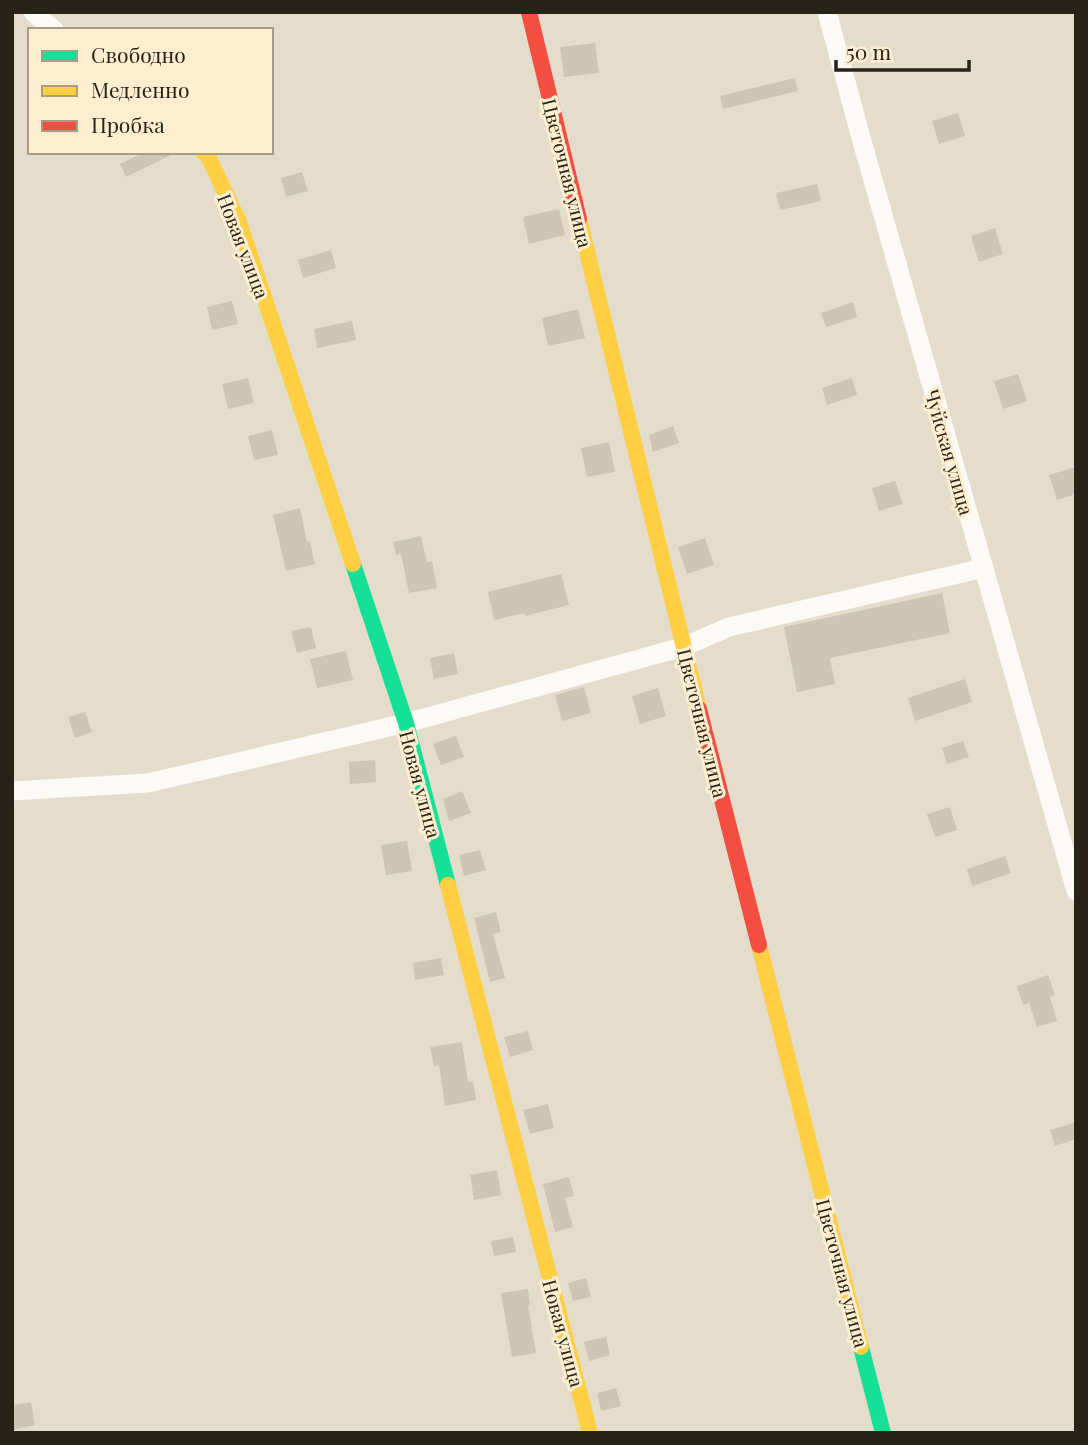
<svg xmlns="http://www.w3.org/2000/svg" width="1088" height="1445" viewBox="0 0 1088 1445" font-family="'Playfair Display',serif">
	<style>
		.building { fill: #cec6b5 }
		.lines { fill: none; stroke-linecap: round; stroke-linejoin: round }
		.street { stroke: #fbfaf7; stroke-width: 19 }
		.fast { stroke: #16e098; stroke-width: 16 }
		.slow { stroke: #ffcf43; stroke-width: 16 }
		.jam { stroke: #f24e42; stroke-width: 16 }
		.labels { text-anchor: middle; dominant-baseline: central; stroke-width: 6; stroke-linejoin: round; paint-order: stroke }
		.street-label { font-size: 19px; fill: #282318; stroke: #fceecf }
	</style>
	<rect width="100%" height="100%" fill="#e4ddcc"/>
	<g class="building">
		<path d="M 595,43 L 599,73 L 564,77 L 560,47 Z"/>
		<path d="M 795,78 L 798,91 L 723,109 L 720,96 Z"/>
		<path d="M 958,113 L 965,136 L 939,144 L 932,121 Z"/>
		<path d="M 145,152 L 177,152 L 126,177 L 120,164 Z"/>
		<path d="M 302,172 L 308,191 L 286,197 L 281,178 Z"/>
		<path d="M 817,184 L 821,201 L 780,210 L 776,193 Z"/>
		<path d="M 559,209 L 565,235 L 529,244 L 523,217 Z"/>
		<path d="M 995,228 L 1003,254 L 979,262 L 971,236 Z"/>
		<path d="M 331,250 L 336,268 L 303,278 L 298,260 Z"/>
		<path d="M 232,301 L 238,324 L 212,330 L 207,307 Z"/>
		<path d="M 853,302 L 857,317 L 826,327 L 821,313 Z"/>
		<path d="M 578,309 L 585,338 L 548,346 L 542,318 Z"/>
		<path d="M 352,321 L 356,340 L 317,348 L 314,329 Z"/>
		<path d="M 1018,374 L 1027,401 L 1003,409 L 994,381 Z"/>
		<path d="M 248,378 L 254,403 L 228,409 L 222,384 Z"/>
		<path d="M 852,378 L 857,395 L 827,405 L 822,388 Z"/>
		<path d="M 673,426 L 679,443 L 653,452 L 649,435 Z"/>
		<path d="M 272,430 L 278,455 L 254,460 L 248,436 Z"/>
		<path d="M 609,442 L 615,472 L 587,477 L 581,448 Z"/>
		<path d="M 1076,467 L 1076,494 L 1057,500 L 1049,475 Z"/>
		<path d="M 895,481 L 903,504 L 879,511 L 872,488 Z"/>
		<path d="M 300,508 L 307,542 L 310,541 L 315,564 L 286,571 L 273,515 Z"/>
		<path d="M 421,536 L 427,562 L 432,561 L 437,588 L 409,593 L 401,554 L 396,555 L 393,542 Z"/>
		<path d="M 705,538 L 714,565 L 687,574 L 678,547 Z"/>
		<path d="M 561,574 L 569,605 L 525,616 L 525,613 L 494,620 L 488,592 Z"/>
		<path d="M 942,593 L 950,633 L 830,658 L 835,684 L 797,692 L 784,627 Z"/>
		<path d="M 311,627 L 316,648 L 297,653 L 291,631 Z"/>
		<path d="M 346,651 L 353,680 L 317,688 L 310,659 Z"/>
		<path d="M 454,653 L 458,674 L 434,679 L 430,658 Z"/>
		<path d="M 965,679 L 972,702 L 915,721 L 908,698 Z"/>
		<path d="M 584,687 L 591,713 L 562,721 L 555,695 Z"/>
		<path d="M 658,688 L 666,716 L 640,724 L 632,696 Z"/>
		<path d="M 85,712 L 92,732 L 75,738 L 68,717 Z"/>
		<path d="M 456,736 L 464,757 L 441,765 L 433,744 Z"/>
		<path d="M 963,741 L 969,757 L 947,764 L 942,748 Z"/>
		<path d="M 375,760 L 376,782 L 350,784 L 349,762 Z"/>
		<path d="M 462,791 L 471,813 L 449,821 L 443,799 Z"/>
		<path d="M 950,807 L 957,830 L 935,837 L 927,814 Z"/>
		<path d="M 407,841 L 412,871 L 386,875 L 381,845 Z"/>
		<path d="M 480,850 L 486,870 L 464,876 L 459,855 Z"/>
		<path d="M 1005,856 L 1011,873 L 972,886 L 967,869 Z"/>
		<path d="M 496,912 L 501,932 L 493,934 L 505,978 L 490,982 L 474,918 Z"/>
		<path d="M 441,958 L 444,975 L 415,980 L 413,963 Z"/>
		<path d="M 1048,975 L 1055,995 L 1050,997 L 1057,1021 L 1037,1027 L 1029,1003 L 1023,1005 L 1017,986 Z"/>
		<path d="M 528,1031 L 533,1050 L 510,1057 L 504,1037 Z"/>
		<path d="M 462,1042 L 468,1082 L 473,1081 L 476,1100 L 445,1106 L 439,1065 L 434,1066 L 430,1047 Z"/>
		<path d="M 548,1104 L 554,1128 L 530,1134 L 523,1110 Z"/>
		<path d="M 1076,1122 L 1076,1139 L 1055,1146 L 1050,1130 Z"/>
		<path d="M 497,1170 L 501,1195 L 474,1200 L 470,1175 Z"/>
		<path d="M 569,1177 L 574,1196 L 565,1198 L 573,1227 L 555,1232 L 543,1184 Z"/>
		<path d="M 513,1237 L 516,1252 L 494,1256 L 491,1241 Z"/>
		<path d="M 586,1278 L 591,1297 L 573,1301 L 568,1283 Z"/>
		<path d="M 528,1289 L 530,1305 L 528,1305 L 536,1353 L 512,1357 L 501,1293 Z"/>
		<path d="M 606,1337 L 610,1355 L 589,1361 L 584,1342 Z"/>
		<path d="M 616,1388 L 621,1406 L 601,1411 L 597,1393 Z"/>
		<path d="M 31,1402 L 35,1425 L 12,1430 L 12,1405 Z"/>
	</g>
	<g class="lines">
		<g class="street">
			<path d="M 33,12 L 54,30"/>
			<path d="M 827,12 L 863,145 L 1076,891"/>
			<path d="M 12,791 L 148,783 L 406,723 L 683,647 L 729,627 L 984,568"/>
		</g>
		<g class="fast">
			<path d="M 353,564 L 406,723 L 448,885"/>
			<path d="M 861,1347 L 883,1433"/>
		</g>
		<g class="slow">
			<path d="M 203,152 L 208,156 L 239,222 L 353,564"/>
			<path d="M 579,219 L 699,709"/>
			<path d="M 448,885 L 590,1433"/>
			<path d="M 759,945 L 861,1347"/>
		</g>
		<g class="jam">
			<path d="M 529,12 L 579,219"/>
			<path d="M 699,709 L 759,945"/>
		</g>
	</g>
	<g class="labels">
		<g class="street-label">
			<text transform="translate(568 173) rotate(76)">Цветочная улица</text>
			<text transform="translate(244 246) rotate(69)">Новая улица</text>
			<text transform="translate(950 452) rotate(74)">Чуйская улица</text>
			<text transform="translate(703 723) rotate(76)">Цветочная улица</text>
			<text transform="translate(421 784) rotate(75)">Новая улица</text>
			<text transform="translate(843 1273) rotate(75)">Цветочная улица</text>
			<text transform="translate(564 1333) rotate(75)">Новая улица</text>
		</g>
	</g>
	<rect width="1088" height="1445" fill="none" stroke="#282318" stroke-width="28"/>
	<rect x="28" y="28" width="245" height="126" fill="#fceecf" stroke="#a79d86" stroke-width="2"/>
	<rect x="42" y="51" width="35" height="10" fill="#16e098" stroke="#a79d86" stroke-width="2"/>
	<text x="91" y="63" font-size="21" fill="#282318">Свободно</text>
	<rect x="42" y="86" width="35" height="10" fill="#ffcf43" stroke="#a79d86" stroke-width="2"/>
	<text x="91" y="98" font-size="21" fill="#282318">Медленно</text>
	<rect x="42" y="121" width="35" height="10" fill="#f24e42" stroke="#a79d86" stroke-width="2"/>
	<text x="91" y="133" font-size="21" fill="#282318">Пробка</text>
	<path d="M836 60v10h133v-10" fill="none" stroke="#282318" stroke-width="3.5"/>
	<text x="846" y="60" font-size="21" fill="#282318" stroke="#fceecf" stroke-width="5" paint-order="stroke">50 m</text>
</svg>
